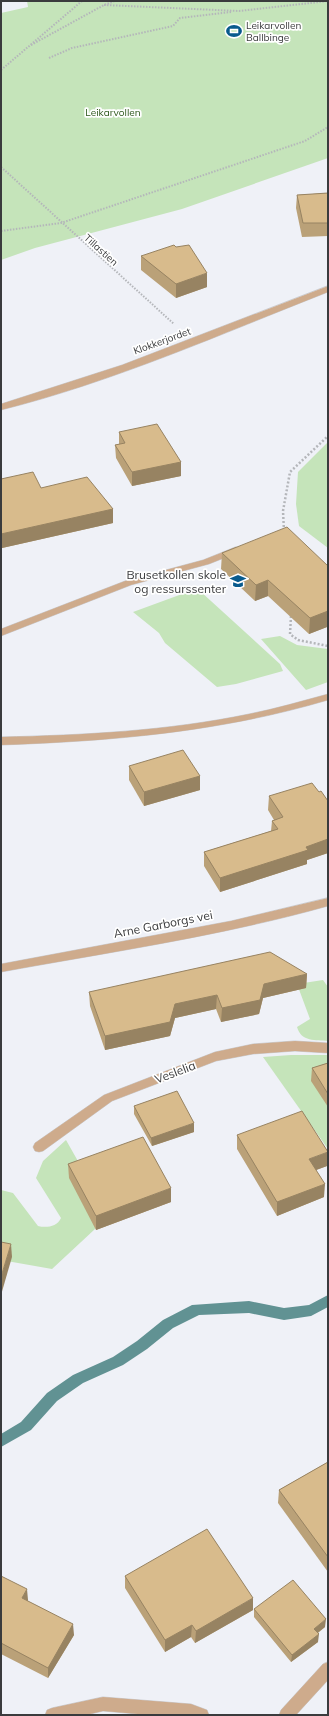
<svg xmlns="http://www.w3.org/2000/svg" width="329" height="1716" viewBox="0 0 329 1716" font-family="Mulish,sans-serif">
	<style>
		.green { fill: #c5e4ba }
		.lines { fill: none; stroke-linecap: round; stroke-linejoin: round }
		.stream { fill: #619293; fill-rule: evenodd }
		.service-casing { stroke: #cbcdd2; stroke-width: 1 }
		.minor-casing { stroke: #cbcdd2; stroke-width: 1 }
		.path-far1 { stroke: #b4b6ba; stroke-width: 2; stroke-dasharray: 1.5 1.5; stroke-linecap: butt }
		.path { stroke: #b4b6ba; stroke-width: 2.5; stroke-dasharray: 2 2; stroke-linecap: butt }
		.service { fill: #ceab8c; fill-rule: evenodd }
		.minor { fill: #ceab8c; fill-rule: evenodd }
		.wall { fill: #baa178 }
		.shaded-wall { fill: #978362 }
		.building { fill: #d8bb8c; stroke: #978362 }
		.labels { text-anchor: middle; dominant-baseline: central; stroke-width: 3.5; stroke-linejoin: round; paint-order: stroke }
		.far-poi-label { font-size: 10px; fill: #3a3b3d; stroke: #fff; text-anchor: start }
		.far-park-label { font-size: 10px; fill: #2b5519; stroke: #fff }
		.far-street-label { font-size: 10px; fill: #3a3b3d; stroke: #fff }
		.poi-label { font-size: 12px; fill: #3a3b3d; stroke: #fff; text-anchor: end }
		.street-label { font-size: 12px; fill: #3a3b3d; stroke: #fff }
	</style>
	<rect width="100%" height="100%" fill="#eff1f7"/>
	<g class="green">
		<path d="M 27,1 L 328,1 L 328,158 L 182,209 L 35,248 L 1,260 L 1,13 L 28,7 Z"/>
		<path d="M 328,442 L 328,548 L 299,526 L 296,504 L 298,472 Z"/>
		<path d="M 193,590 L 200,591 L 280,664 L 283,671 L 236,684 L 217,687 L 165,643 L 159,633 L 133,612 Z"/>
		<path d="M 280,636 L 297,645 L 328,649 L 328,682 L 306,690 L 261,639 Z"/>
		<path d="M 323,980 L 328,987 L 328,1041 C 316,1040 301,1042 297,1027 L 310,1019 L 297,984 Z"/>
		<path d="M 291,1055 L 328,1055 L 328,1149 L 263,1057 Z"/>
		<path d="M 66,1140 L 109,1216 L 52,1269 L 1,1260 L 1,1190 L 13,1193 L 38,1226 C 46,1228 57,1227 61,1218 L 36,1178 L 43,1161 Z"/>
	</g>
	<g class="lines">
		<path class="stream" d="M 328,1295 L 328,1307 L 311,1316 L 284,1320 L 249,1313 L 199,1315 L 173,1328 L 147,1349 L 123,1365 L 83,1383 L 57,1401 L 31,1430 L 1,1447 L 1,1434 L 21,1422 L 47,1393 L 73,1375 L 113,1357 L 137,1341 L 163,1320 L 192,1305 L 249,1301 L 284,1308 L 309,1305 Z"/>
		<defs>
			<g id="service">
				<path d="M 236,547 L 239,548 L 241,550 L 239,552 L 209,564 L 131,585 L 1,636 L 1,629 L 125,581 L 203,560 Z"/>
				<path d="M 328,694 L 328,700 C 220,732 113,741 1,745 L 1,737 C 84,735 167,731 249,714 C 275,709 302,701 328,694 Z"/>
			</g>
			<g id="minor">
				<path d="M 328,286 L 328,292 C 221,334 113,382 1,410 L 1,404 L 122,365 Z"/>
				<path d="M 328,898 L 328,906 C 221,936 110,952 1,972 L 1,964 L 231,921 Z"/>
				<path d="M 295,1041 L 328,1043 L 328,1053 L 295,1051 L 253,1054 L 216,1061 L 112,1101 L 43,1151 L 39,1152 L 35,1151 L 33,1147 L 35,1143 L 104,1095 L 215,1052 L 253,1044 Z"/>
				<path d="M 328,1662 L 328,1680 L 296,1715 L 279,1715 L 281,1710 L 323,1664 Z"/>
				<path d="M 103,1697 L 191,1704 L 207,1710 L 209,1715 L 149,1715 L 103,1711 L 86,1715 L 45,1715 L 47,1710 L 52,1708 Z"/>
			</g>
		</defs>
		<use href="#service" class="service-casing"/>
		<use href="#minor" class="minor-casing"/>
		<g class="path-far1">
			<path d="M 104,5 L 239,11 L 328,1"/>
			<path d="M 31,45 L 104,5 L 115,1"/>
			<path d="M 49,58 L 72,48 L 173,26 L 180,18 L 231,12"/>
			<path d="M 1,70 L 82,1"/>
			<path d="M 1,167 L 174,324"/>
			<path d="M 1,231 L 61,223 L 305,141 L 328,127"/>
		</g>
		<g class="path">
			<path d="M 284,531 L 283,511 L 290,472 L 328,436"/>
			<path d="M 291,616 L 290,634 L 298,640 L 328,646"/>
		</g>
		<use href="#service" class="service"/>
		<use href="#minor" class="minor"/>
	</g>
	<g class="wall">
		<path d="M 328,193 L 328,236 L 302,237 L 296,208 L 297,195 Z"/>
		<path d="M 141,256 L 207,287 L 176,298 L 141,270 Z"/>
		<path d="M 119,432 L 181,462 L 181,476 L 132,486 L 116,458 L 115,445 L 119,444 Z"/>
		<path d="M 1,479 L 41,488 L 113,509 L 113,523 L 2,548 L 1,545 Z"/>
		<path d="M 222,553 L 328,566 L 328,628 L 327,627 L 309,634 L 268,596 L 255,601 L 221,569 Z"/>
		<path d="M 129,766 L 200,776 L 200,790 L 144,806 L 129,780 Z"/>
		<path d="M 319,792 L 328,801 L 328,853 L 307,860 L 307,864 L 220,892 L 204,866 L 204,852 L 271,831 L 272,821 L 274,820 L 268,810 L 269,796 Z"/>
		<path d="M 307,974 L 306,988 L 263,998 L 259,1014 L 221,1022 L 216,1009 L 175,1018 L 170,1036 L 105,1050 L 90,1006 L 89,992 Z"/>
		<path d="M 328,1063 L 328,1107 L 311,1081 L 312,1068 Z"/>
		<path d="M 134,1106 L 194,1132 L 152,1146 L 134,1114 Z"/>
		<path d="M 237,1135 L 327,1166 L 316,1170 L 324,1197 L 277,1216 L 237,1149 Z"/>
		<path d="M 68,1164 L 171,1202 L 96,1230 L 69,1178 Z"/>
		<path d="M 328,1462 L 328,1572 L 278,1503 L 279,1490 Z"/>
		<path d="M 1,1576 L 28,1600 L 28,1601 L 74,1635 L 48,1678 L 1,1654 Z"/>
		<path d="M 125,1576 L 253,1610 L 195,1643 L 191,1637 L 165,1652 L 125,1588 Z"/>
		<path d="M 254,1609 L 325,1627 L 318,1633 L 318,1642 L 291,1662 L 254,1617 Z"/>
	</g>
	<g class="shaded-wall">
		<path d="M 207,273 L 207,287 L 176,298 L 176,284 Z"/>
		<path d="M 181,462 L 181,476 L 132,486 L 132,472 Z"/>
		<path d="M 113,509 L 113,523 L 2,548 L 1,534 Z"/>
		<path d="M 268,580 L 268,596 L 255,601 L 256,585 Z"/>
		<path d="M 328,611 L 327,627 L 309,634 L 310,618 Z"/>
		<path d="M 200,776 L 200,790 L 144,806 L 144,792 Z"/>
		<path d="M 328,839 L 328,853 L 307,860 L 307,864 L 220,892 L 220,878 L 306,847 Z"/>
		<path d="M 307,974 L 306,988 L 263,998 L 259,1014 L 221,1022 L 222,1008 L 264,984 Z"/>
		<path d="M 217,995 L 216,1009 L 175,1018 L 170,1036 L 105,1050 L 105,1036 L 175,1004 Z"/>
		<path d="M 194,1123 L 194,1132 L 152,1146 L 151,1138 Z"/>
		<path d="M 328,1152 L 327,1166 L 308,1173 L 309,1159 Z"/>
		<path d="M 325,1184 L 324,1197 L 277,1216 L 277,1202 Z"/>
		<path d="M 171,1188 L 171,1202 L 96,1230 L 96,1216 Z"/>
		<path d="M 11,1244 L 12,1257 L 1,1295 L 1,1277 Z"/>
		<path d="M 27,1589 L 28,1600 L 23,1609 L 22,1598 Z"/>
		<path d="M 253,1598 L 253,1610 L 195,1643 L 196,1631 Z"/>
		<path d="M 326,1619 L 325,1627 L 313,1636 L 314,1629 Z"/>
		<path d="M 73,1624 L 74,1635 L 48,1678 L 48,1668 Z"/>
		<path d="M 192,1625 L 191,1637 L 165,1652 L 165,1640 Z"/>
		<path d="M 319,1634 L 318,1642 L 291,1662 L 292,1655 Z"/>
	</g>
	<g class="building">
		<path d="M 328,193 L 328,223 L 303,223 L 297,195 Z"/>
		<path d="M 174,245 L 176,247 L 189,245 L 207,273 L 176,284 L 141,256 Z"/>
		<path d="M 157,424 L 181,462 L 132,472 L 115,445 L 125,443 L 119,432 Z"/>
		<path d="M 33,472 L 41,488 L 87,477 L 113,509 L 1,534 L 1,479 Z"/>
		<path d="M 287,527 L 328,566 L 328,611 L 310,618 L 268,580 L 256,585 L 222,553 Z"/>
		<path d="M 183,750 L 200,776 L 144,792 L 129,766 Z"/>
		<path d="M 312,783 L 319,792 L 321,791 L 328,801 L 328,839 L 306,847 L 308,850 L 220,878 L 204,852 L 278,829 L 272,821 L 283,817 L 269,796 Z"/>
		<path d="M 270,952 L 307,974 L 264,984 L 260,1000 L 222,1008 L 217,995 L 175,1004 L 170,1022 L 105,1036 L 89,992 Z"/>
		<path d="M 328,1063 L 328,1094 L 312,1068 Z"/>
		<path d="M 177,1091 L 194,1123 L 151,1138 L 134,1106 Z"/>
		<path d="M 302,1111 L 328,1152 L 309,1159 L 325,1184 L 277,1202 L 237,1135 Z"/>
		<path d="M 143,1137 L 171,1188 L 96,1216 L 68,1164 Z"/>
		<path d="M 1,1242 L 11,1244 L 1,1277 Z"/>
		<path d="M 328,1462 L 328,1557 L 279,1490 Z"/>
		<path d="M 207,1529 L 253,1598 L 196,1631 L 192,1625 L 165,1640 L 125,1576 Z"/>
		<path d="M 1,1576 L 27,1589 L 22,1598 L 73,1624 L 48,1668 L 1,1643 Z"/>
		<path d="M 293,1580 L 326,1619 L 314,1629 L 319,1634 L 292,1655 L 254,1609 Z"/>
	</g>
	<defs>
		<symbol id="stadium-bare" viewBox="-9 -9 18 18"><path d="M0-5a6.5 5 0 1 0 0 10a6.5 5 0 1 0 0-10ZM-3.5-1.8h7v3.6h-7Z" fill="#085a8d" stroke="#fff" stroke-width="2.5" paint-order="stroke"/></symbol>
		<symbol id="school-bare" viewBox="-9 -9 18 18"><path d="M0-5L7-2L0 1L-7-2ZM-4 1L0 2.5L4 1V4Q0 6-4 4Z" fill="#085a8d" stroke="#fff" stroke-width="2.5" paint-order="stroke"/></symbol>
	</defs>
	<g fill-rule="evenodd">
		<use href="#stadium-bare" x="223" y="20" width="22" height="22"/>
		<use href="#school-bare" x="227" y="570" width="22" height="22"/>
	</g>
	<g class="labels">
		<g class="far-poi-label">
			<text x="246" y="25">Leikarvollen<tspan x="246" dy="12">Ballbinge</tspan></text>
		</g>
		<g class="far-park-label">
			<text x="113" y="112">Leikarvollen</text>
		</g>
		<g class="far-street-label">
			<text transform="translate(101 250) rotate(42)">Tillastien</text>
			<text transform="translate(162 341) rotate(-20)">Klokkerjordet</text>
		</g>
		<g class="poi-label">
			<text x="226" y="574">Brusetkollen skole<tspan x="226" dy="14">og ressurssenter</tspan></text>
		</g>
		<g class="street-label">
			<text transform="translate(163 924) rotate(-11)">Arne Garborgs vei</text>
			<text transform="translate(175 1072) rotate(-21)">Veslelia</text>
		</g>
	</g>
	<rect width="329" height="1716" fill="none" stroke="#3a3b3d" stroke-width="4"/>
</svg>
